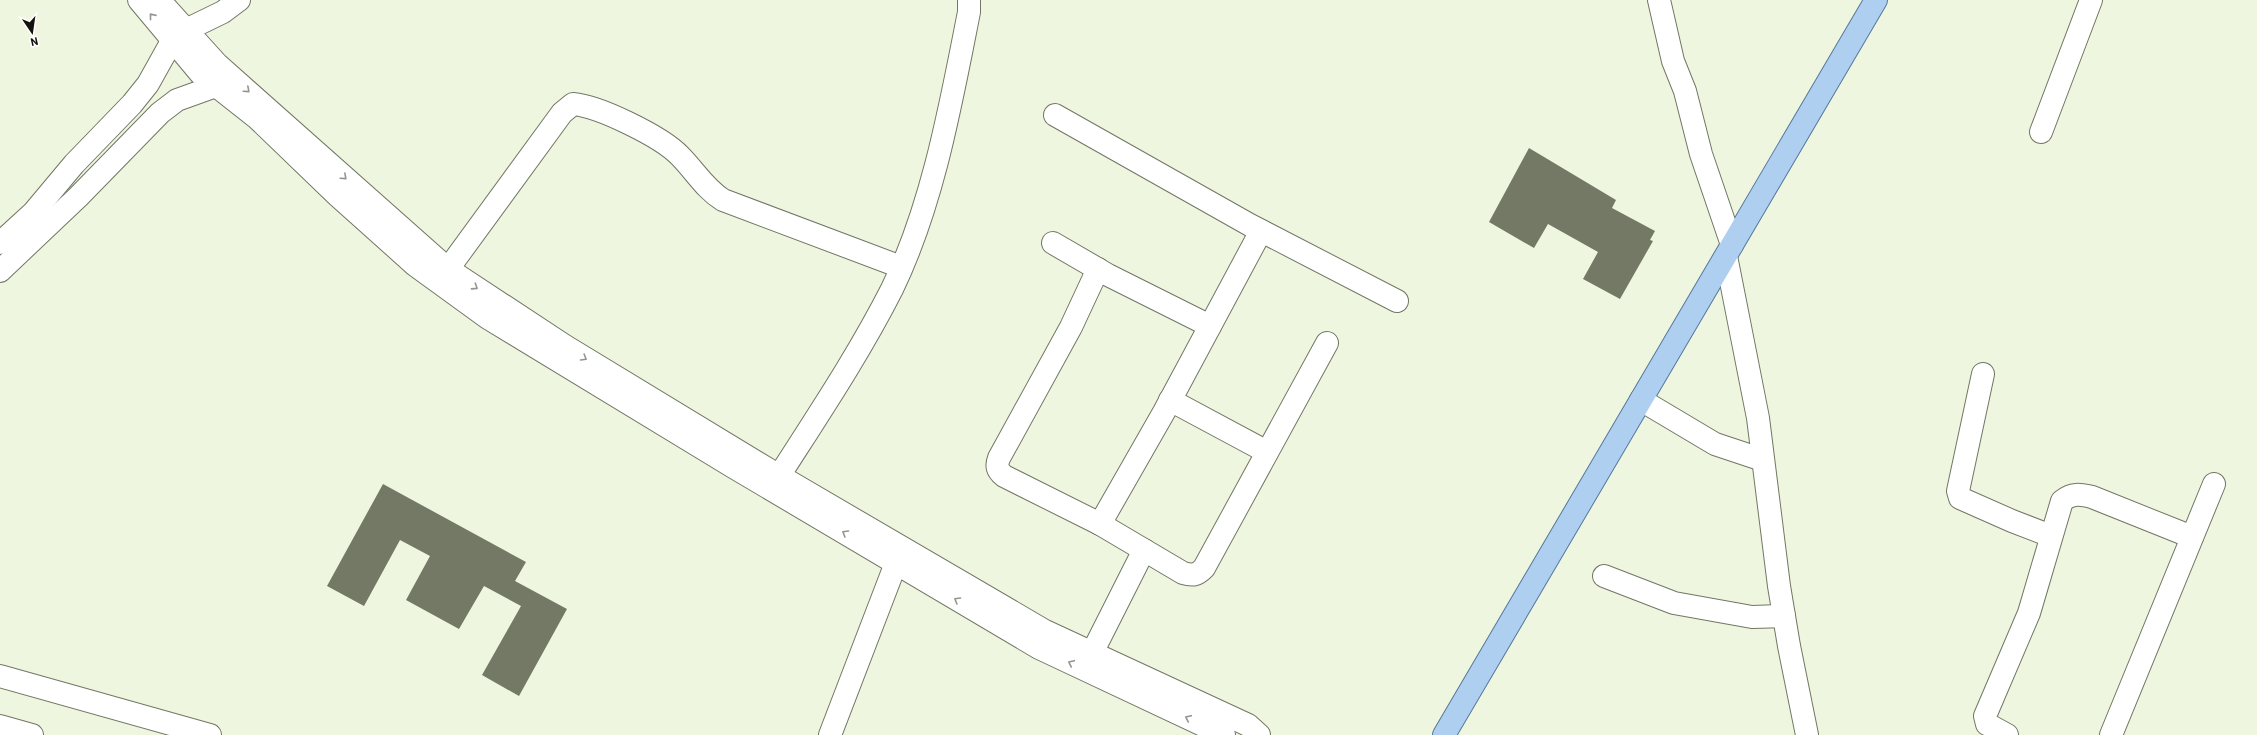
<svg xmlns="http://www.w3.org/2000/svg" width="2257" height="735" viewBox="0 0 2257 735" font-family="Barlow,sans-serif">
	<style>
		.building { fill: #737965 }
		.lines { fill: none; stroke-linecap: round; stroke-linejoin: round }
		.minor-casing { stroke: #717764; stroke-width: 24 }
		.major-casing { stroke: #55789b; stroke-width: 24 }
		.minor { stroke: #fff; stroke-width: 22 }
		.major { stroke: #afcff1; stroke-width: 22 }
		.oneway { stroke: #949592 }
	</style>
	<rect width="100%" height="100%" fill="#eff6e0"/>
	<g class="building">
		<path d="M 1529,148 L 1616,200 L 1612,208 L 1655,231 L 1650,240 L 1653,241 L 1620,299 L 1583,279 L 1598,252 L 1548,224 L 1534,248 L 1489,222 Z"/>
		<path d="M 383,484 L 526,562 L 515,581 L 567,609 L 519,696 L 482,675 L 521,606 L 484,586 L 459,629 L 406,600 L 430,556 L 400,540 L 364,606 L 327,586 Z"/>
	</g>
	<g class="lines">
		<defs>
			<g id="minor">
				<path d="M 139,0 L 200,73 L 257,118 L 338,196 L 415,265 L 488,318 L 735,468 L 1039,648 L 1224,735"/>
				<path d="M 159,0 L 217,64 L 448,269 L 565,346 L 771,471 L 1045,631 L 1248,725 L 1259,735"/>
				<path d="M 1659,0 L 1673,61 L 1685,91 L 1701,154 L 1732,245"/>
				<path d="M 186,30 L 223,12 L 239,0"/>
				<path d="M 1055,115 L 1250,225 L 1397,301"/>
				<path d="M 2041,132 L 2091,0"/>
				<path d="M 0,243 L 33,213 L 74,164 L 132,104 L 148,84 L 172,41"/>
				<path d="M 1053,243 L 1108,275 L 1210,326"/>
				<path d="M 1726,256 L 1758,418 L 1779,586 L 1789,646 L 1807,735"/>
				<path d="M 448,269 L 562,113 L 573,104 C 599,106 662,137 680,156 C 695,171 705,189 723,200 L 901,267"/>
				<path d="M 1098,269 L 1071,327 L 999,458 C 996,466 997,470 1004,476 L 1100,524 L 1183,573 C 1193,576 1197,575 1204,568 L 1327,343"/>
				<path d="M 0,271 L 78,197 L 160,113 L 177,100 L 216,86"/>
				<path d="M 1983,374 L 1958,491 L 1960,498 L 2012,521 L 2051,536"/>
				<path d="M 1170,400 L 1267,452"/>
				<path d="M 1641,400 L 1715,444 L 1763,460"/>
				<path d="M 779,476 C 818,415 859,354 892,289 C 933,205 951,103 969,12 L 969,0"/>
				<path d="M 1100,524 L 1164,412 L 1261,231"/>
				<path d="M 1604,576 L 1674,603 L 1752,617 L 1784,616"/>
				<path d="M 1092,653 L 1144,550"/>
				<path d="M 0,676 L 210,735"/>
				<path d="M 0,726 L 32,735"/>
				<path d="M 830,735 L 896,563"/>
				<path d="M 2007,735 L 1987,724 L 1985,716 L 2029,613 L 2062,501 C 2072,493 2080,494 2092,497 L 2192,537"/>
				<path d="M 2111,735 L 2214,484"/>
			</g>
			<path id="major" d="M 1444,735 L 1876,0"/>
		</defs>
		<use href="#minor" class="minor-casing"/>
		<use href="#major" class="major-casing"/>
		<use href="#minor" class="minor"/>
		<use href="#major" class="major"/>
	</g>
	<defs><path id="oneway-chevron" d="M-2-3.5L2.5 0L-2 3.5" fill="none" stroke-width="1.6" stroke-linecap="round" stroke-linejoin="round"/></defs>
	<g class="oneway">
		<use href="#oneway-chevron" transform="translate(152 16) rotate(-129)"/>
		<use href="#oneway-chevron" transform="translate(247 90) rotate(42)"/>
		<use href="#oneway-chevron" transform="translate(344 177) rotate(42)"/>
		<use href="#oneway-chevron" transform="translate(475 287) rotate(33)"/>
		<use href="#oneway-chevron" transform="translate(584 358) rotate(31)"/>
		<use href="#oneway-chevron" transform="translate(845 533) rotate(-149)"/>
		<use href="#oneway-chevron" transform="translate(957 600) rotate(-149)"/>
		<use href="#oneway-chevron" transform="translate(1071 663) rotate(-155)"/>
		<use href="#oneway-chevron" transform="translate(1188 718) rotate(-155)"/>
	</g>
	<g transform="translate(32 32) rotate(167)" stroke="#ffffff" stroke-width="3" paint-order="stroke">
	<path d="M0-3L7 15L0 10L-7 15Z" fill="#11130c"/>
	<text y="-6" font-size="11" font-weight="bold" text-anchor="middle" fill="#11130c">N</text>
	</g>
</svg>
